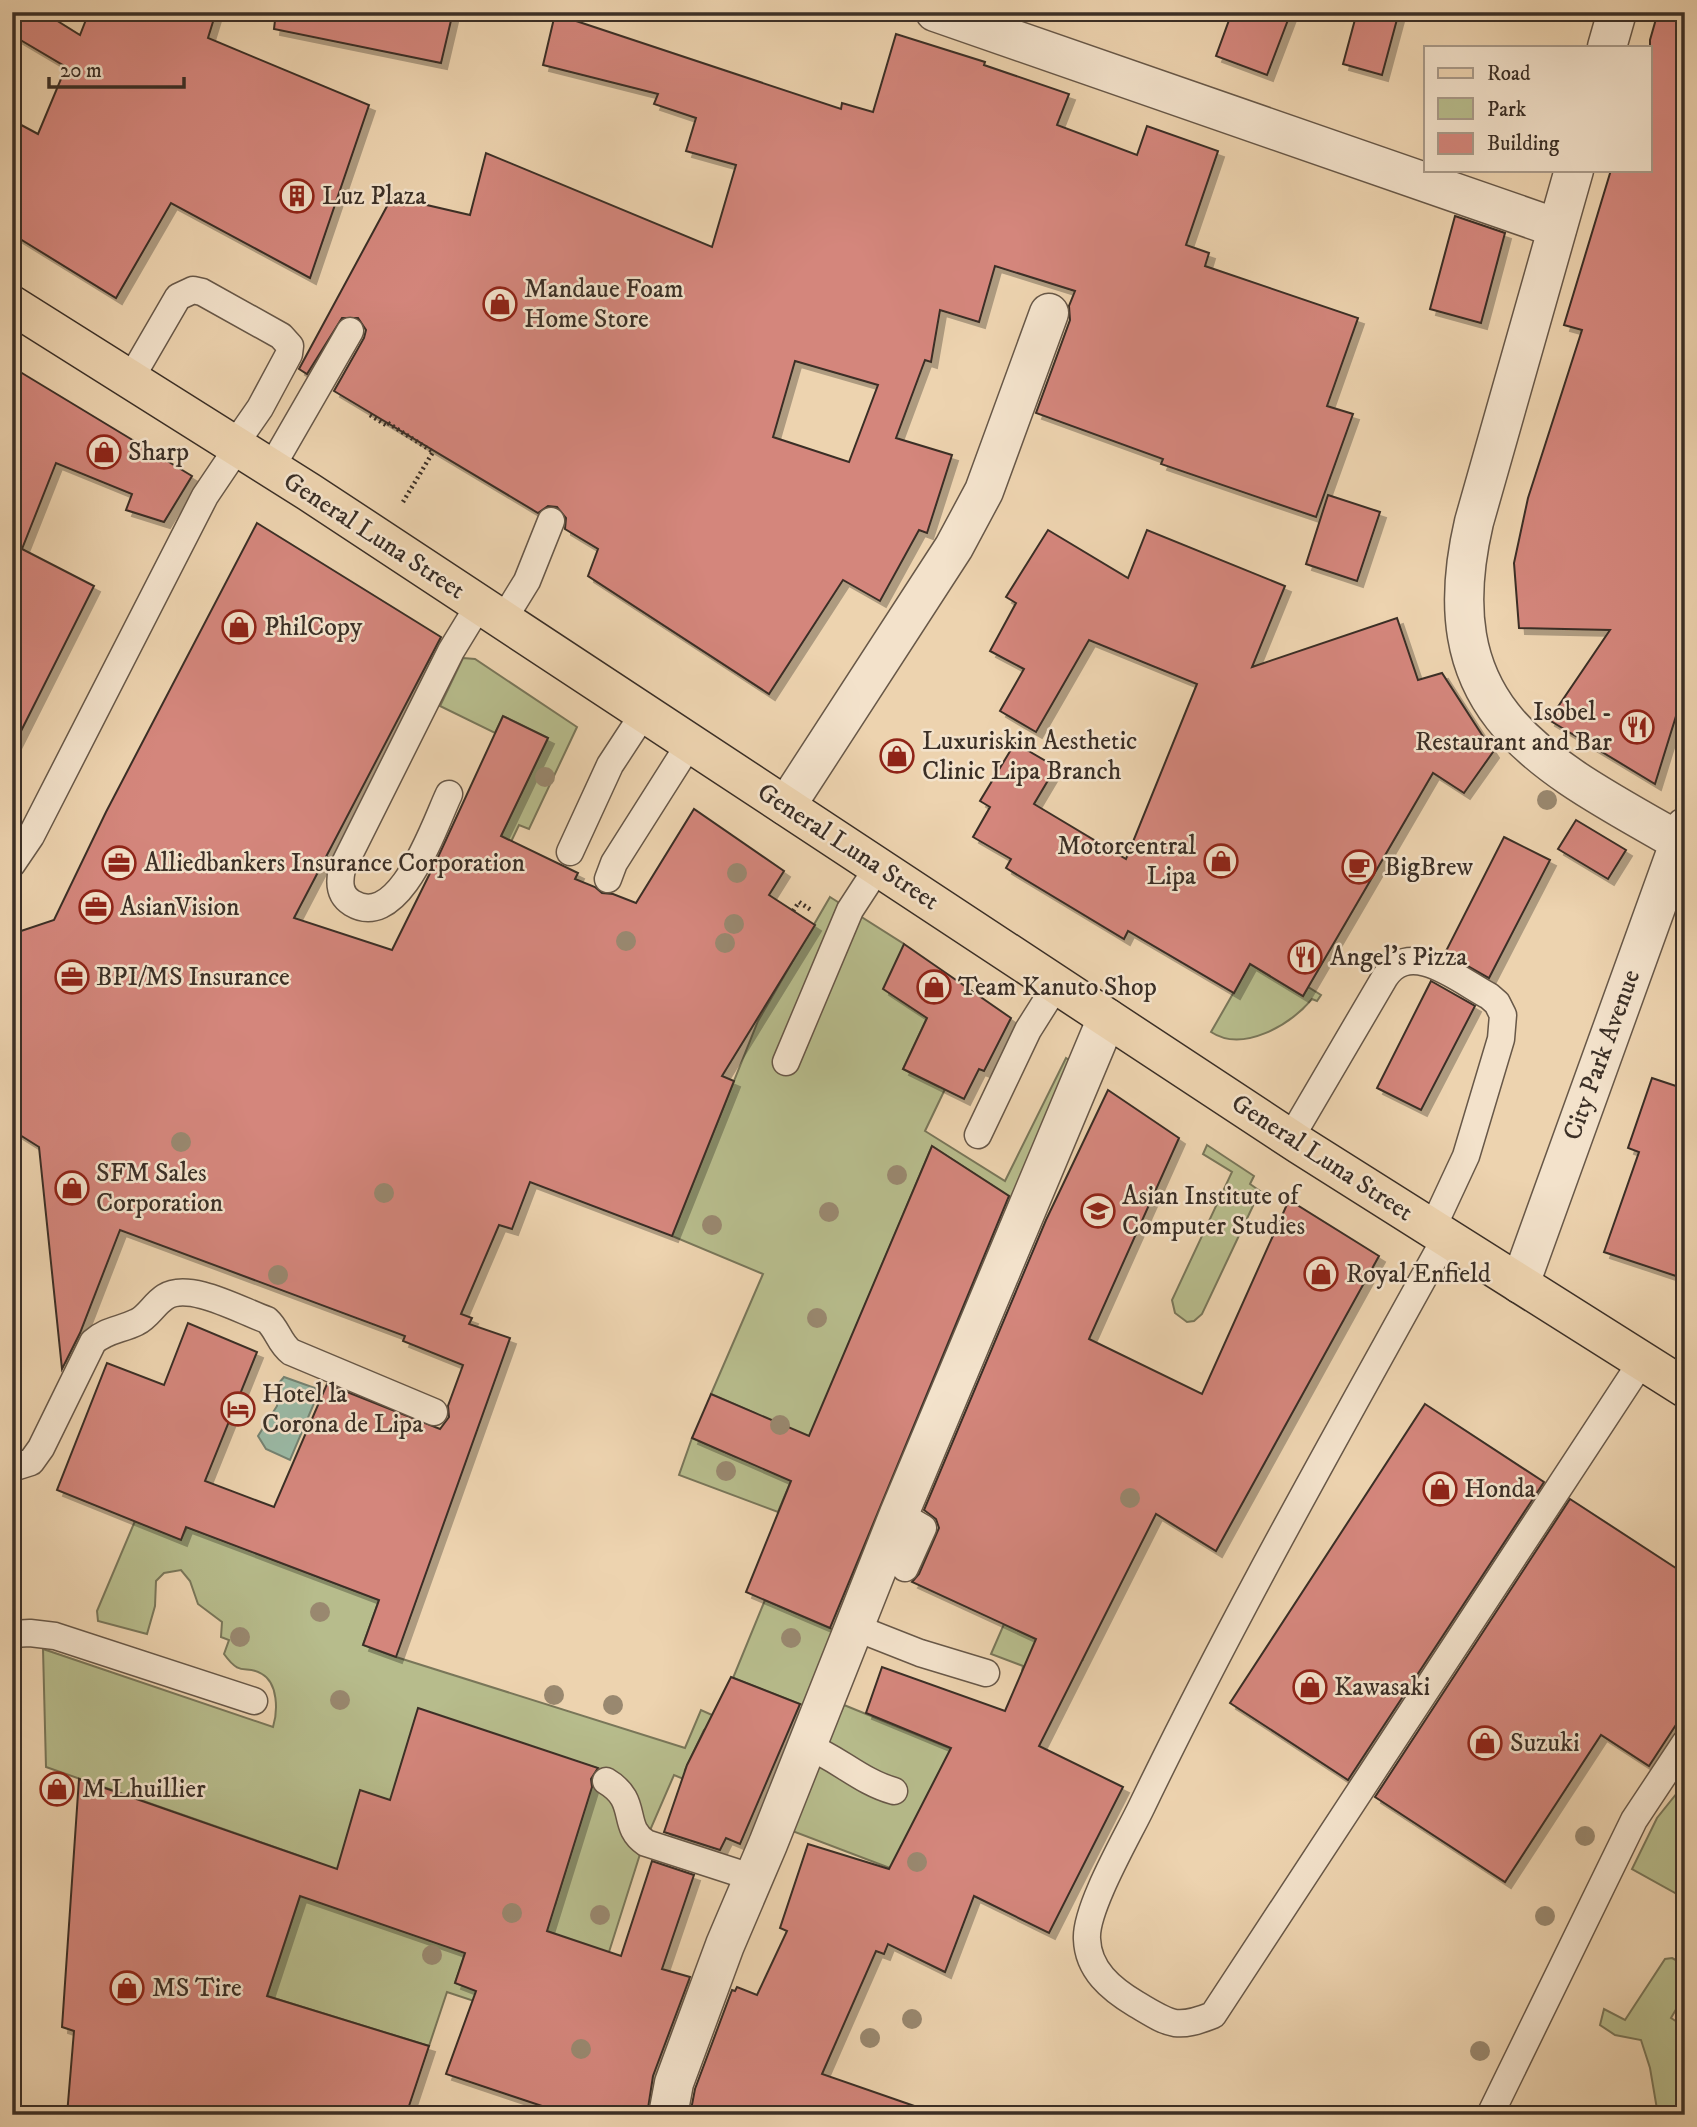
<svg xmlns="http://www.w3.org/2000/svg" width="1697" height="2127" viewBox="0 0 1697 2127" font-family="'IM FELL DW Pica',serif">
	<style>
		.green { fill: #b7bc8c; stroke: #797659; stroke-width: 2; fill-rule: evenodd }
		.water { fill: #9ab9a5; stroke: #748272; stroke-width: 2 }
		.building { fill: #d4867b; stroke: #3b2f26; stroke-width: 2; fill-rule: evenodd; filter: url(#shadow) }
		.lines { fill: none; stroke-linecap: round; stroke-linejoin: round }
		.service-casing { stroke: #685848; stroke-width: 29 }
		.minor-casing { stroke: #685848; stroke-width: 41 }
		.primary-casing { stroke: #3b2f26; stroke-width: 41 }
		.path { stroke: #3b2f26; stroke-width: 4.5; stroke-dasharray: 2 3.5; stroke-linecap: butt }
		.service { stroke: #f3e2cb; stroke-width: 26 }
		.minor { stroke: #f3e2cb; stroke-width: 38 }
		.primary { stroke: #edd3af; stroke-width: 38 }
		.tree { fill: #99886f }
		.labels { text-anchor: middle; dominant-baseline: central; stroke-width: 5; stroke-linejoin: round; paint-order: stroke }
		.poi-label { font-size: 26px; fill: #3b2f26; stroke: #f3e2cb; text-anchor: start }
		.street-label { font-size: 26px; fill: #3b2f26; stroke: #f3e2cb }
	</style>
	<defs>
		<filter id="shadow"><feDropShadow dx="6" dy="6" stdDeviation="0" flood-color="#0004"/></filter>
	</defs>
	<rect width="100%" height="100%" fill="#edd3af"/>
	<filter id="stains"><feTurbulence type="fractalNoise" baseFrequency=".00286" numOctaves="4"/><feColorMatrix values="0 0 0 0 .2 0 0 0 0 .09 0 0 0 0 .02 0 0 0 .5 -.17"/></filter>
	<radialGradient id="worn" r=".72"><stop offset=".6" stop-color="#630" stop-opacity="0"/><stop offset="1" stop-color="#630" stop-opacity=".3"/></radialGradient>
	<g class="green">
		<path d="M 463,658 L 475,659 L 577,727 L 529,829 L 519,825 L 488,890 L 463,915 L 548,738 L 503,716 L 495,733 L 440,706 Z"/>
		<path d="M 830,897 L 904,944 L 927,1018 L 903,1069 L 939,1087 L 953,1060 L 958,1062 L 925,1131 L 1005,1181 L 1066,1058 L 1077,1066 L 1020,1204 L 932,1146 L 778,1512 L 679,1475 L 692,1438 L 736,1457 L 755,1413 L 711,1394 L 763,1274 L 672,1236 L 758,1021 Z"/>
		<path d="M 1250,964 L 1303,996 L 1308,987 L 1321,995 L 1317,1001 L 1312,999 C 1290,1025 1243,1053 1211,1032 Z"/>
		<path d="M 1207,1145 L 1254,1176 L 1250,1184 L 1260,1191 L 1202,1314 L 1194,1321 L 1187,1322 L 1175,1313 L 1172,1300 L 1232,1172 L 1203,1154 Z"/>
		<path d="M 135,1521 L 181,1539 L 187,1527 L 379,1600 L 363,1645 L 396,1657 L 685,1748 L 701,1710 L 721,1719 L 704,1730 L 685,1770 L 694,1775 L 691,1782 L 674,1775 L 641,1851 L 609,1952 L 570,2033 L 447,1992 L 429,2046 L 267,1996 L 312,1860 L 46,1767 L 43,1649 L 273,1727 C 278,1711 278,1683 262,1674 C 245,1663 242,1679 224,1654 L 229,1640 L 221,1637 L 222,1622 L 198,1604 L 190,1581 L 181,1570 L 164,1573 L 156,1581 L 155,1606 L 147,1634 L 98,1621 L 97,1611 ZM 529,1747 L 597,1768 L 555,1905 ZM 480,1910 L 546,2014 L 455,1983 Z"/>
		<path d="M 765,1600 L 839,1632 L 810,1708 L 733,1678 Z"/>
		<path d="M 1004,1624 L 1081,1660 L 1022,1672 L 1023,1666 L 991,1654 Z"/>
		<path d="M 844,1705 L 1023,1778 L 924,1881 L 787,1829 Z"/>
		<path d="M 1685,1783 L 1685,1887 L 1677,1894 L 1632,1869 L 1657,1818 Z"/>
		<path d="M 1672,1958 L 1685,1965 L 1685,1994 L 1671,2018 L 1685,2027 L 1685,2115 L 1658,2115 L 1650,2068 L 1641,2040 L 1615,2035 L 1600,2025 L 1604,2009 L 1625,2020 L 1665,1959 Z"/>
	</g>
	<path class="water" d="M 284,1377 L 315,1388 L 318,1394 L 290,1460 L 266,1449 L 258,1436 L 277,1406 L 279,1383 Z"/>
	<g class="building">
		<path d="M 12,12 L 43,12 L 80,35 L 89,12 L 216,12 L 208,38 L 369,105 L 310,278 L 171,203 L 116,298 L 12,234 L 12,120 L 38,134 L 66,67 L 12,35 Z"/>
		<path d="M 276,12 L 453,12 L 441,63 L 274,29 Z"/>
		<path d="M 1232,12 L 1291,12 L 1267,75 L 1216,56 Z"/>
		<path d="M 1357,12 L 1399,12 L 1382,75 L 1343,64 Z"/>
		<path d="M 1658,12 L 1685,12 L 1685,687 L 1655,784 L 1549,720 L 1610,630 L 1519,628 L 1514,563 L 1528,498 L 1582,330 L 1564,325 L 1611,170 L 1650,170 L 1650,40 Z"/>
		<path d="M 555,14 L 841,109 L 842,103 L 873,112 L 896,34 L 985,62 L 984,65 L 1069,94 L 1057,125 L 1137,155 L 1147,126 L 1218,151 L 1186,245 L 1209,253 L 1205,266 L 1358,318 L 1327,406 L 1353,414 L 1316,517 L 1161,464 L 1163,459 L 1036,413 L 1070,320 L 1069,306 L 1075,291 L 995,266 L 979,322 L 940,310 L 931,362 L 925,360 L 896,438 L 952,455 L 927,533 L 919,530 L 880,601 L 843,580 L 769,694 L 588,576 L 598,549 L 565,529 L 566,518 L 557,507 L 548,506 L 538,513 L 334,391 L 364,338 L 366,330 L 358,318 L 342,318 L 307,374 L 299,369 L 392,197 L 470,215 L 486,153 L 712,247 L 736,165 L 686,151 L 696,118 L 654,104 L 658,94 L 543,65 ZM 795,361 L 878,385 L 849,462 L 773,437 Z"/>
		<path d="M 1455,216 L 1505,233 L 1481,323 L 1430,309 Z"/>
		<path d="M 12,367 L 192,476 L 164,522 L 126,510 L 132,494 L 56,463 L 22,549 L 94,586 L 12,749 Z"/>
		<path d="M 1328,495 L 1380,512 L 1357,581 L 1306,564 Z"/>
		<path d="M 257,523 L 441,637 L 294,918 L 392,950 L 439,855 L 503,716 L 548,738 L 501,836 L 578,873 L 575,879 L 595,887 L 602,893 L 613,894 L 636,903 L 694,809 L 784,871 L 769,895 L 815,925 L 722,1076 L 734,1081 L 672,1236 L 530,1182 L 512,1229 L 499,1225 L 461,1314 L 472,1318 L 469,1324 L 510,1338 L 396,1657 L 363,1645 L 379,1600 L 186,1527 L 181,1540 L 57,1490 L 107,1363 L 164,1385 L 188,1323 L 257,1352 L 205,1481 L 274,1507 L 327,1384 L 440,1429 L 449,1417 L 448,1406 L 463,1365 L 403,1341 L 405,1336 L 120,1230 L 80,1333 L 62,1369 L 39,1147 L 12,1130 L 12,934 L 54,920 L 106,812 Z"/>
		<path d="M 1048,530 L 1128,578 L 1147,530 L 1285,586 L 1252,667 L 1397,618 L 1418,680 L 1442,673 L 1493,752 L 1464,793 L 1433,773 L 1303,996 L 1250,964 L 1234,993 L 1128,931 L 1124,939 L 1006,868 L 1011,859 L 973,837 L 990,807 L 980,801 L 1015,743 L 1056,767 L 1034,804 L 1126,859 L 1197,684 L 1089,640 L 1036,732 L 1000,711 L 1024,669 L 990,651 L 1016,603 L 1006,597 Z"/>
		<path d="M 1576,820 L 1626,850 L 1608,879 L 1558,849 Z"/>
		<path d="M 1504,837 L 1550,860 L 1489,978 L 1445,953 Z"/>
		<path d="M 904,944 L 1011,1018 L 984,1071 L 979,1069 L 964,1099 L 903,1069 L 927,1018 L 883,989 Z"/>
		<path d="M 1431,981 L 1475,1006 L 1421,1110 L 1377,1088 Z"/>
		<path d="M 1652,1078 L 1685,1089 L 1685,1279 L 1604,1252 L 1639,1152 L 1628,1148 Z"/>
		<path d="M 1108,1090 L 1179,1138 L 1089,1339 L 1202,1394 L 1289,1200 L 1379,1256 L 1216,1551 L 1156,1514 L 1039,1746 L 1123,1787 L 1049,1933 L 974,1896 L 945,1972 L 888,1944 L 884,1954 L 876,1951 L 822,2074 L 923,2109 L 922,2115 L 690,2115 L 695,2089 L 732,1990 L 735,1991 L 737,1987 L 757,1995 L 787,1931 L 780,1928 L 808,1844 L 889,1869 L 951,1748 L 866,1713 L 882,1667 L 1005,1711 L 1036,1639 L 912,1582 L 919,1574 L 939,1528 L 936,1519 L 924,1510 L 1046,1220 Z"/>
		<path d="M 932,1146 L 1009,1196 L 830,1628 L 746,1592 L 791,1481 L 692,1438 L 711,1394 L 809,1436 Z"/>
		<path d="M 1425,1404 L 1544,1482 L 1348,1780 L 1230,1703 Z"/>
		<path d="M 1570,1499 L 1685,1574 L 1685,1711 L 1649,1766 L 1601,1735 L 1505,1882 L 1375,1797 Z"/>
		<path d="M 731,1677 L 800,1704 L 740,1844 L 726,1838 L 720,1850 L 664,1832 L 687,1765 Z"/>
		<path d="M 418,1708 L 598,1768 L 591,1779 L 592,1787 L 547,1931 L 621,1956 L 652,1861 L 694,1875 L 662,1969 L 690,1977 L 653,2076 L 647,2115 L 569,2115 L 446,2074 L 476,1991 L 455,1983 L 465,1953 L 300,1896 L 267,1996 L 429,2046 L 406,2115 L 67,2115 L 74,2031 L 62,2027 L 79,1779 L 337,1869 L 360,1790 L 390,1800 Z"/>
	</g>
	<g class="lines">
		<defs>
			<g id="service">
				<path d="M 131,378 L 178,297 L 193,290 L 202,292 L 281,336 L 290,346 L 289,354 L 260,408 L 235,444"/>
				<path d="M 271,468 L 350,331"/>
				<path d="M 503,620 L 527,581 L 551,521"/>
				<path d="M 449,794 C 435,823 400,932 352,903 C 339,895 339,882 342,869 L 451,651 L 479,605"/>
				<path d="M 570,852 L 610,765 L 644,713"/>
				<path d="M 12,864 L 31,836 L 205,496 L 238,447"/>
				<path d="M 608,879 L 614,863 L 690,743"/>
				<path d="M 786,1062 L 850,910 L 878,867"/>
				<path d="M 978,1135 L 1028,1030 L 1057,984"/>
				<path d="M 1290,1139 L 1385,977 C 1411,938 1460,981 1489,996 L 1497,1003 L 1503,1015 L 1501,1039 L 1466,1156 L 1432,1229"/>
				<path d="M 1446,1237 C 1342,1426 1235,1613 1141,1808 C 1127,1837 1085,1909 1087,1939 C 1088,1970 1111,1989 1136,2004 C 1170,2024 1175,2030 1213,2015 L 1642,1361"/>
				<path d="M 12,1468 L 31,1462 L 41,1448 L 93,1342 C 106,1330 121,1330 137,1322 C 148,1317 154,1304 165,1297 C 189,1281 241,1311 267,1320 C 278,1330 279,1343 291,1352 L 434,1412"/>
				<path d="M 899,1514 L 923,1528 L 905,1568"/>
				<path d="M 854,1627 L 920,1653 L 986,1673"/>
				<path d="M 12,1634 L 30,1633 L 55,1636 L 254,1701"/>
				<path d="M 807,1746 C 838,1758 861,1782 894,1791"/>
				<path d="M 606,1781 C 640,1801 620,1826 646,1843 L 754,1878"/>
				<path d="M 1490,2115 L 1634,1820 L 1685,1743"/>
			</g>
			<g id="minor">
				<path d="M 935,12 L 1557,228"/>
				<path d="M 1607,47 L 1617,12"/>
				<path d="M 1574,170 L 1474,522 C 1430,710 1539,762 1680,842"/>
				<path d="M 786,806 L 954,547 L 984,491 L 1049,313"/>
				<path d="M 1520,1284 L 1685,827"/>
				<path d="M 668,2115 L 674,2083 L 725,1945 L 768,1844 L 899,1514 L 1107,1018"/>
			</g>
			<path id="primary" d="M 12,305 L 309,492 L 1300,1145 L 1685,1388"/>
		</defs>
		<use href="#service" class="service-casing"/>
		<use href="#minor" class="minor-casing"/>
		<use href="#primary" class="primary-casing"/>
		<g class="path">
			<path d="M 370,415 L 386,425"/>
			<path d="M 388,423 L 433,452 L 403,502"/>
			<path d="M 793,911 L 799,902 L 811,910"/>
			<path d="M 12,1376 L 19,1410"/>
		</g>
		<use href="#service" class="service"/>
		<use href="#minor" class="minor"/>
		<use href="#primary" class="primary"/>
	</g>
	<g class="tree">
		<circle cx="545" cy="777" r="10"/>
		<circle cx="1547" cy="800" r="10"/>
		<circle cx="737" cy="873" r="10"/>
		<circle cx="734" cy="924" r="10"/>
		<circle cx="626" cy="941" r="10"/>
		<circle cx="725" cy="943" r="10"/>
		<circle cx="181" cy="1142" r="10"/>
		<circle cx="897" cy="1175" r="10"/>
		<circle cx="384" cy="1193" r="10"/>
		<circle cx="829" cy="1212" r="10"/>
		<circle cx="712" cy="1225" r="10"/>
		<circle cx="278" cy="1275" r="10"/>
		<circle cx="817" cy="1318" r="10"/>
		<circle cx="780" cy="1425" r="10"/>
		<circle cx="726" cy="1471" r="10"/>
		<circle cx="1130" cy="1498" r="10"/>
		<circle cx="320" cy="1612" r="10"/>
		<circle cx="240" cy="1637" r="10"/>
		<circle cx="791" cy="1638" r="10"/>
		<circle cx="554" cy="1695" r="10"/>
		<circle cx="340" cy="1700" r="10"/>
		<circle cx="613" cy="1705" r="10"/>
		<circle cx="1585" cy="1836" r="10"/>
		<circle cx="917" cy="1862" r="10"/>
		<circle cx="512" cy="1913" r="10"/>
		<circle cx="600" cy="1915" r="10"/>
		<circle cx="1545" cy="1916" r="10"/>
		<circle cx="432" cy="1955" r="10"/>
		<circle cx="912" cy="2019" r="10"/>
		<circle cx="870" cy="2038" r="10"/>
		<circle cx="581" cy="2049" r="10"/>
		<circle cx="1480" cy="2051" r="10"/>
	</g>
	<defs>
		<symbol id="building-ring" viewBox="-11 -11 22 22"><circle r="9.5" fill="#f3e2cb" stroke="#8f2418" stroke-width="1.5"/><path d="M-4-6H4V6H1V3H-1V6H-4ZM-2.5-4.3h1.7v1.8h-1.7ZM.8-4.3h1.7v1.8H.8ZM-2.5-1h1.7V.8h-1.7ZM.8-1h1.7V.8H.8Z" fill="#8f2418"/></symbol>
		<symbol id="shop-ring" viewBox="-11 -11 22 22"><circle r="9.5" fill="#f3e2cb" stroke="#8f2418" stroke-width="1.5"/><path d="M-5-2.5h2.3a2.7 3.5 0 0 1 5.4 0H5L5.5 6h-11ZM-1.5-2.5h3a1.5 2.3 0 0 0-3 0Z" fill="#8f2418"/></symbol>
		<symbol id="restaurant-ring" viewBox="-11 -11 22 22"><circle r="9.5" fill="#f3e2cb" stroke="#8f2418" stroke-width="1.5"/><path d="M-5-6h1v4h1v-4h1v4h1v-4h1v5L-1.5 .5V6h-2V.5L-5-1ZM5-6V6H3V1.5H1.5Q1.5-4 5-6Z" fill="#8f2418"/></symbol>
		<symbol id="office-ring" viewBox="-11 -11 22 22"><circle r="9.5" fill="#f3e2cb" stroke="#8f2418" stroke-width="1.5"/><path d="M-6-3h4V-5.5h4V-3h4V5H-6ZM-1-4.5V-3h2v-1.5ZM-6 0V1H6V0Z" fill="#8f2418"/></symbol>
		<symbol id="cafe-ring" viewBox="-11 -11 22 22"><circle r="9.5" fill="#f3e2cb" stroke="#8f2418" stroke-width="1.5"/><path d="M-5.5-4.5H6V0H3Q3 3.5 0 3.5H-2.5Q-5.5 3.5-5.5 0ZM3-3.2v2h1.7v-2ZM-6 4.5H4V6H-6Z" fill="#8f2418"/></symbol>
		<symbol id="university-ring" viewBox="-11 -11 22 22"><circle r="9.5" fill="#f3e2cb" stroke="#8f2418" stroke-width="1.5"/><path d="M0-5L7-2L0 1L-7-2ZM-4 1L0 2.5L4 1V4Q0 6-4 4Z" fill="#8f2418"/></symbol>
		<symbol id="hotel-ring" viewBox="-11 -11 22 22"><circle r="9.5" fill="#f3e2cb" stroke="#8f2418" stroke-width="1.5"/><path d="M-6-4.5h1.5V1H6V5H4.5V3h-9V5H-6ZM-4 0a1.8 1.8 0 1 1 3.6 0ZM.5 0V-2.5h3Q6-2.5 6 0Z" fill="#8f2418"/></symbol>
	</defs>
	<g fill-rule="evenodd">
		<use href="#building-ring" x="278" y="177" width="38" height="38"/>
		<use href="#shop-ring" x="481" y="285" width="38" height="38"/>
		<use href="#shop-ring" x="85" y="433" width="38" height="38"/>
		<use href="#shop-ring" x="220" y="608" width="38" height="38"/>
		<use href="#restaurant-ring" x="1618" y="708" width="38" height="38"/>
		<use href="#shop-ring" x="878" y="737" width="38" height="38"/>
		<use href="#shop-ring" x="1202" y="842" width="38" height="38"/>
		<use href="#office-ring" x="100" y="844" width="38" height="38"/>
		<use href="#cafe-ring" x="1340" y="848" width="38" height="38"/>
		<use href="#office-ring" x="77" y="888" width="38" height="38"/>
		<use href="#restaurant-ring" x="1286" y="938" width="38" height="38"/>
		<use href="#office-ring" x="53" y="958" width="38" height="38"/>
		<use href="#shop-ring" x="915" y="968" width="38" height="38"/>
		<use href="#shop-ring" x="53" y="1169" width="38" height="38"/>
		<use href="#university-ring" x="1079" y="1192" width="38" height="38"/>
		<use href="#shop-ring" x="1302" y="1255" width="38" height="38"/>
		<use href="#hotel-ring" x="219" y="1390" width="38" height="38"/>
		<use href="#shop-ring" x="1421" y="1470" width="38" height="38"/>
		<use href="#shop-ring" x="1291" y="1668" width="38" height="38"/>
		<use href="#shop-ring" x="1466" y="1724" width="38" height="38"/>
		<use href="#shop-ring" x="38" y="1770" width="38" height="38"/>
		<use href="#shop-ring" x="108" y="1969" width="38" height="38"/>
	</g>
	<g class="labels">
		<g class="poi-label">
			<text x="322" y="196">Luz Plaza</text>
			<text x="524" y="289">Mandaue Foam<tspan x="524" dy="30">Home Store</tspan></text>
			<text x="128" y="452">Sharp</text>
			<text x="264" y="627">PhilCopy</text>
			<text x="1612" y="712" text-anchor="end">Isobel -<tspan x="1612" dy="30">Restaurant and Bar</tspan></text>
			<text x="922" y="741">Luxuriskin Aesthetic<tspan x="922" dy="30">Clinic Lipa Branch</tspan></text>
			<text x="1196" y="846" text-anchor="end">Motorcentral<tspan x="1196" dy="30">Lipa</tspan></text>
			<text x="144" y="863">Alliedbankers Insurance Corporation</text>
			<text x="1384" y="867">BigBrew</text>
			<text x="120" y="907">AsianVision</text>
			<text x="1330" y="957">Angel's Pizza</text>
			<text x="96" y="977">BPI/MS Insurance</text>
			<text x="958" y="987">Team Kanuto Shop</text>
			<text x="96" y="1173">SFM Sales<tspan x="96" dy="30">Corporation</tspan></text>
			<text x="1122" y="1196">Asian Institute of<tspan x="1122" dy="30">Computer Studies</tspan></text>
			<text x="1346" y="1274">Royal Enfield</text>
			<text x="262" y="1394">Hotel la<tspan x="262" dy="30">Corona de Lipa</tspan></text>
			<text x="1464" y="1489">Honda</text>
			<text x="1334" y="1687">Kawasaki</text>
			<text x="1510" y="1743">Suzuki</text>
			<text x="82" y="1789">M Lhuillier</text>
			<text x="152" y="1988">MS Tire</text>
		</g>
		<g class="street-label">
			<text transform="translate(374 536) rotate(33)">General Luna Street</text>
			<text transform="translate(848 847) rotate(33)">General Luna Street</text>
			<text transform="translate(1602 1055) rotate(-70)">City Park Avenue</text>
			<text transform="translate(1322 1158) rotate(33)">General Luna Street</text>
		</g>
	</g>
	<rect width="1697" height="2127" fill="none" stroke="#edd3af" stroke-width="42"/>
	<rect x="14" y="14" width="1669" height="2099" fill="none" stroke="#3b2f26" stroke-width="3.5"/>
	<rect x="21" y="21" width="1655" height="2085" fill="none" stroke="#3b2f26" stroke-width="2"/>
	<rect x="1424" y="46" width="228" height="126" fill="#f3e2cb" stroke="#a99a89" stroke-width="2"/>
	<rect x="1438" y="68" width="35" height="10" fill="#edd3af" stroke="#a99a89" stroke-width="2"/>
	<text x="1487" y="80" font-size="21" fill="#3b2f26">Road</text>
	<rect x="1438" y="98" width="35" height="21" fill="#b7bc8c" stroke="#a99a89" stroke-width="2"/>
	<text x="1487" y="116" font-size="21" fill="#3b2f26">Park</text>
	<rect x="1438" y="133" width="35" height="21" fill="#d4867b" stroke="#a99a89" stroke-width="2"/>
	<text x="1487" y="150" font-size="21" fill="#3b2f26">Building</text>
	<path d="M49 77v10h135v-10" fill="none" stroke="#3b2f26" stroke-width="3.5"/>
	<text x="60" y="77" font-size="21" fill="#3b2f26" stroke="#f3e2cb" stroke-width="5" paint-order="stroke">20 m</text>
	<rect width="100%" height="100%" filter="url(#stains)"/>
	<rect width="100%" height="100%" fill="url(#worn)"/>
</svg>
